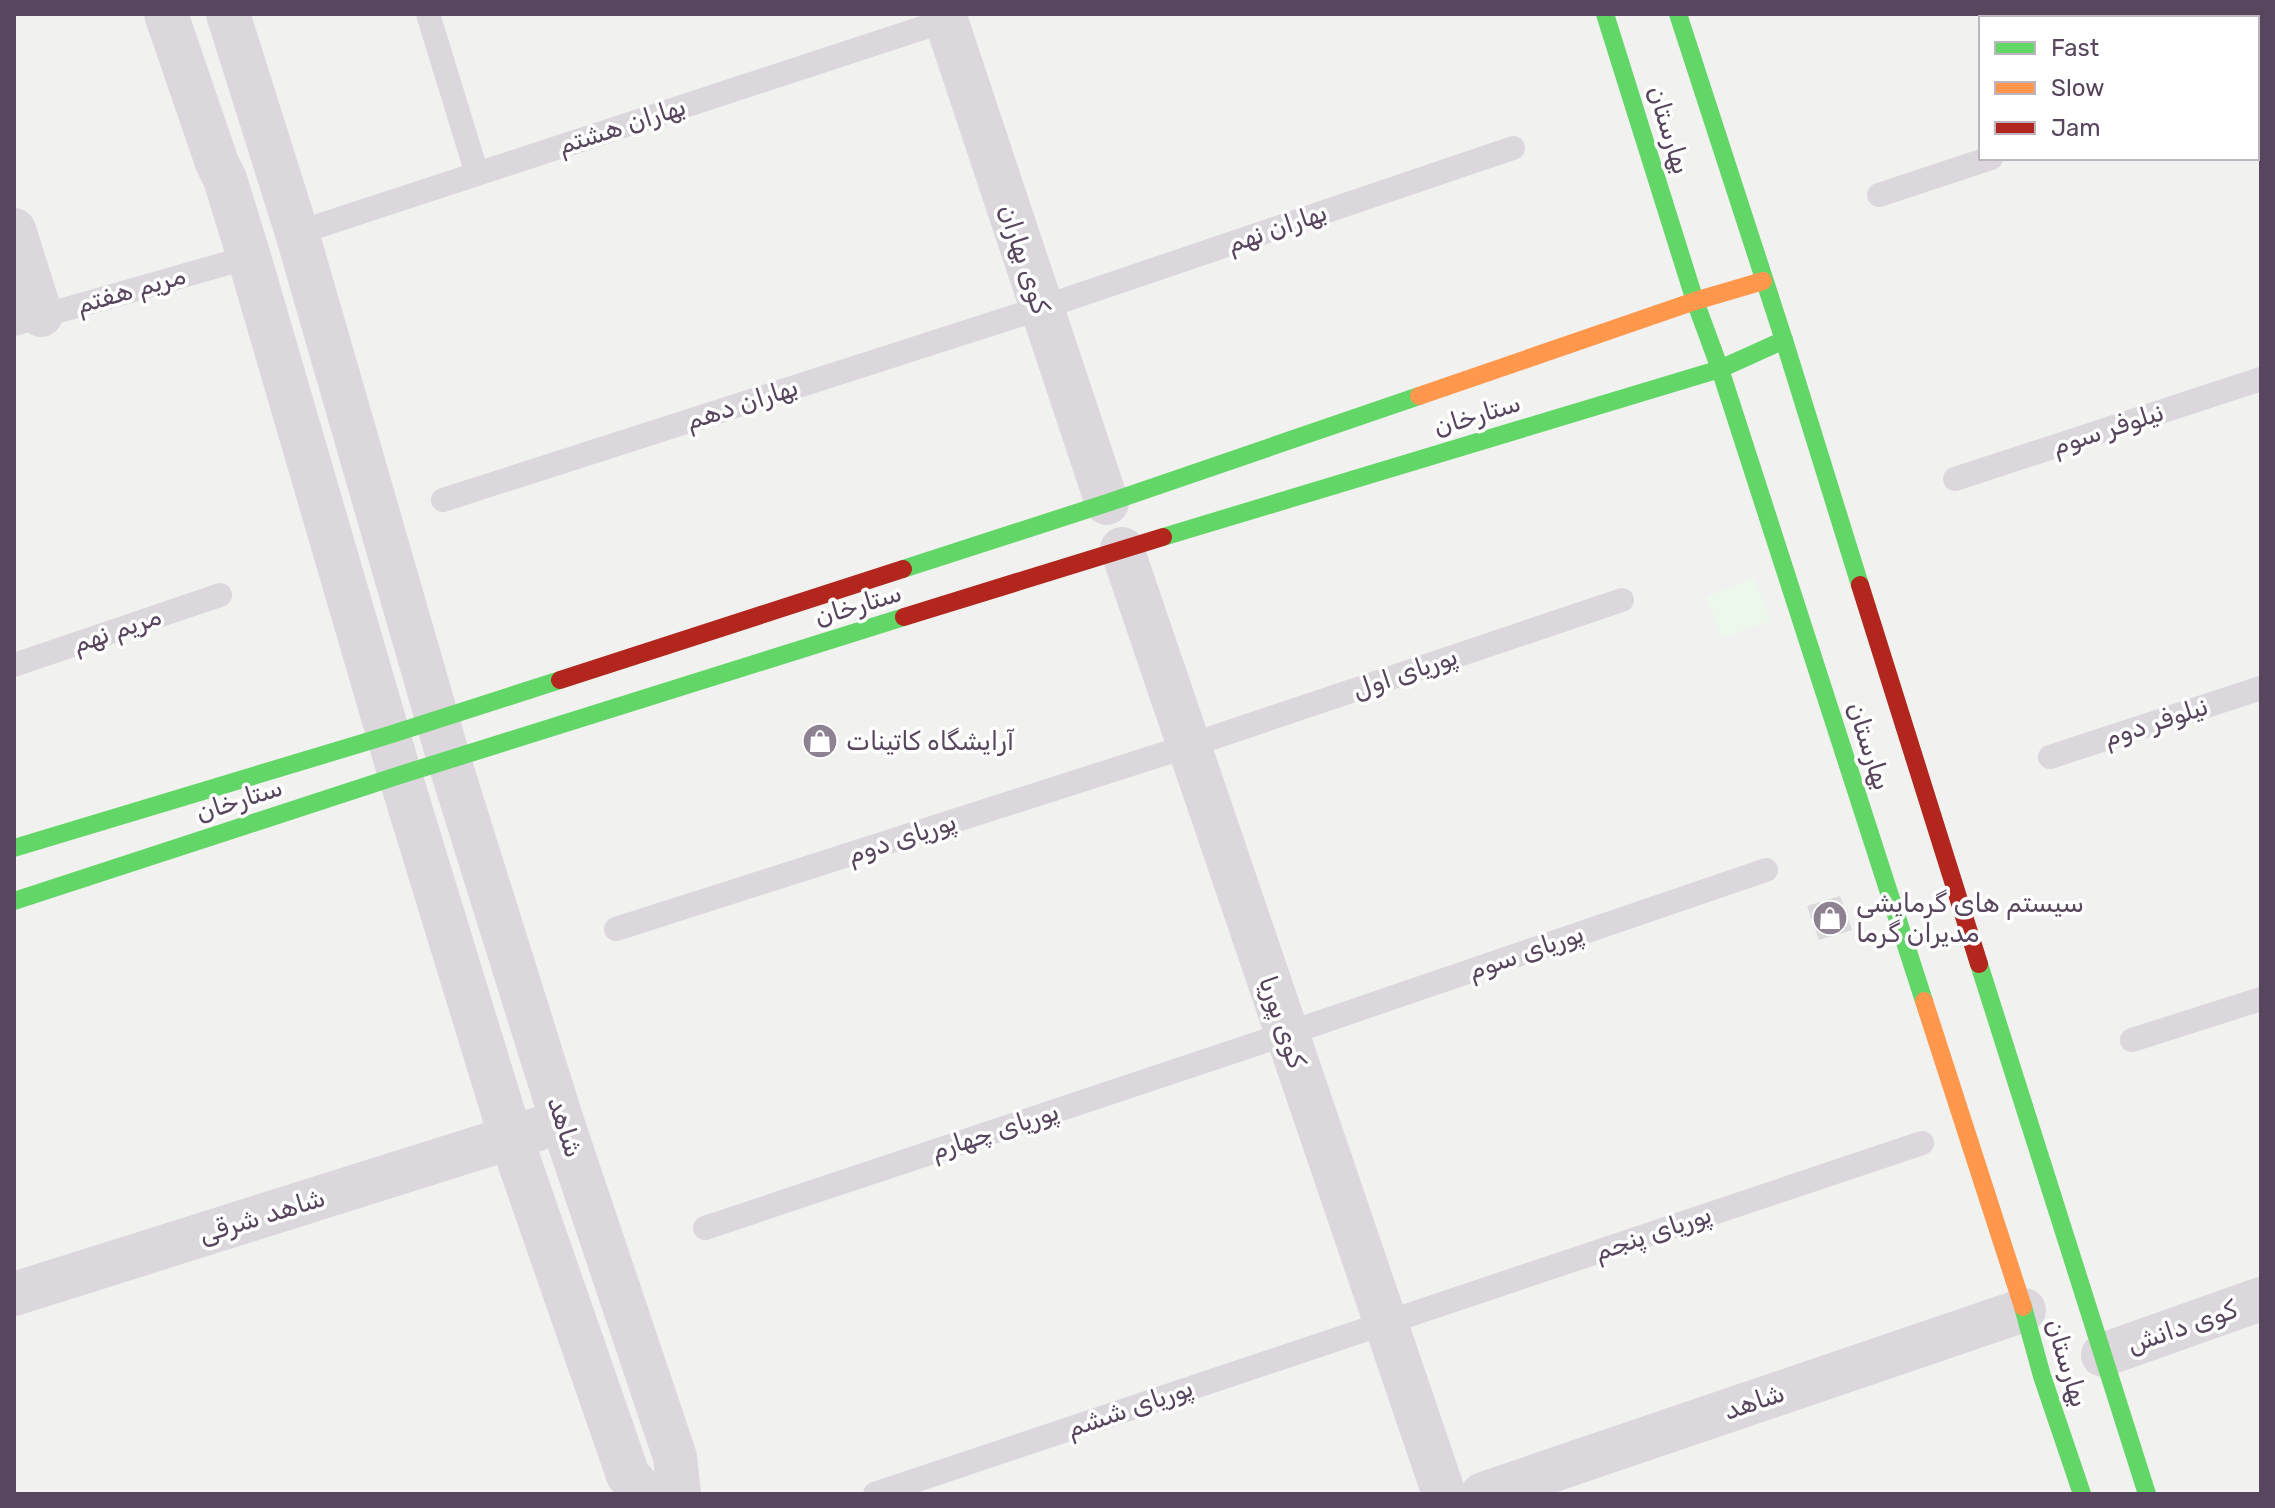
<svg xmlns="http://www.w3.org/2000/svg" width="2275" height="1508" viewBox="0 0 2275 1508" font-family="Rubik,'Noto Naskh Arabic',sans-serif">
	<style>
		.commercial { fill: #ecf8eb }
		.building { fill: #dcd9dc }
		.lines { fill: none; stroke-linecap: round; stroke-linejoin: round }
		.lane { stroke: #dcd7dd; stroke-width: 24 }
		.street { stroke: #dcd7dd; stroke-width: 44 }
		.fast { stroke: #63d668; stroke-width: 18 }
		.slow { stroke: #ff974d; stroke-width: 18 }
		.jam { stroke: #b3261e; stroke-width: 18 }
		.labels { text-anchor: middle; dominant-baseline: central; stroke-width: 7; stroke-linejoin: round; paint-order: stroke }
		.street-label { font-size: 26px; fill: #58455e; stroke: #fff }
		.poi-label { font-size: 26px; fill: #58455e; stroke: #fff; text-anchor: start }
	</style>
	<rect width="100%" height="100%" fill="#f1f1f0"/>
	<path class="commercial" d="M 1754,578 L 1771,620 L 1723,638 L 1706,597 Z"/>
	<path class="building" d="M 1840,896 L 1852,930 L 1819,940 L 1807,906 Z"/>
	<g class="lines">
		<g class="lane">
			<path d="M 428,14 L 477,174"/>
			<path d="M 2257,70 L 2261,69"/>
			<path d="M 1879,195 L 1991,158"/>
			<path d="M 297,233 L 956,17"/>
			<path d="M 14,324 L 249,257"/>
			<path d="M 1955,479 L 2261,379"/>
			<path d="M 443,500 L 1041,308 L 1513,148"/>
			<path d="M 14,665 L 220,595"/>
			<path d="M 2050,757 L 2261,688"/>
			<path d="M 616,929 L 1188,746 L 1622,600"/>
			<path d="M 2132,1040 L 2261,999"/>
			<path d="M 705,1228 L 1286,1034 L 1766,870"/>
			<path d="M 875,1494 L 1922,1143"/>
		</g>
		<g class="street">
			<path d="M 166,14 L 217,163 L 225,179 L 249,257 L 400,775 L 511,1138 L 628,1475 L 644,1494"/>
			<path d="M 228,14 L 297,233 L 449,760 L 562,1121 L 675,1457 L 679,1494"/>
			<path d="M 944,14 L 1107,503"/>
			<path d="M 14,230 L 41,315"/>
			<path d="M 1122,549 L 1444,1494"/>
			<path d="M 14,1294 L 538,1129"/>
			<path d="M 2103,1355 L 2261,1299"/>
			<path d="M 1483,1494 L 2024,1310"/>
		</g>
		<g class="fast">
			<path d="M 1605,14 L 1695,301 L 1720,369 L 1924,1001"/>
			<path d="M 1678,14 L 1784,340 L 1860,585"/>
			<path d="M 1163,537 L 1720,369 L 1784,340"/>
			<path d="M 903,569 L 1107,503 L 1419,396"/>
			<path d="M 14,848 L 389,735 L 560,680"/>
			<path d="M 14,901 L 400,775 L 904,617"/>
			<path d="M 1979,964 L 2147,1494"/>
			<path d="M 2023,1307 L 2042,1376 L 2082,1494"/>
		</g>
		<g class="slow">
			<path d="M 1419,396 L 1695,301 L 1763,281"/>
			<path d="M 1924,1001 L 2023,1307"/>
		</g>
		<g class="jam">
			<path d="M 1860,585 L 1979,964"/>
			<path d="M 904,617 L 1163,537"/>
			<path d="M 560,680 L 903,569"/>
		</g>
	</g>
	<defs>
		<symbol id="shop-disc" viewBox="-11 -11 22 22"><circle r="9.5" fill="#8e8191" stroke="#fff"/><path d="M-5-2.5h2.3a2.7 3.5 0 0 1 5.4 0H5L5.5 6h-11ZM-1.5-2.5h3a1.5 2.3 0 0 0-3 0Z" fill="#fff"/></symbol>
	</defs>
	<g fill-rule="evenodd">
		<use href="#shop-disc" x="800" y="721" width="40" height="40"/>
		<use href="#shop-disc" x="1810" y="898" width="40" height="40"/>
	</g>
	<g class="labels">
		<g class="street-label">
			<text transform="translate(622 126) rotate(-18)">بهاران هشتم</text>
			<text transform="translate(1669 130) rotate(73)">بهارستان</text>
			<text transform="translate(1277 228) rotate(-19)">بهاران نهم</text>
			<text transform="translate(1024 259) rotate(72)">کوی بهاران</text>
			<text transform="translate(131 290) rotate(-16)">مریم هفتم</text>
			<text transform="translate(742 404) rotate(-18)">بهاران دهم</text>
			<text transform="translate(1477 415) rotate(-17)">ستارخان</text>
			<text transform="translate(2108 429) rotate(-18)">نیلوفر سوم</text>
			<text transform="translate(858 605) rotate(-17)">ستارخان</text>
			<text transform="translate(117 630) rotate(-19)">مریم نهم</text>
			<text transform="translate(1405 673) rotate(-19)">پوریای اول</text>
			<text transform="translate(2156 722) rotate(-18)">نیلوفر دوم</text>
			<text transform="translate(1869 746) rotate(72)">بهارستان</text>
			<text transform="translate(239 800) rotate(-18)">ستارخان</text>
			<text transform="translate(902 838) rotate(-18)">پوریای دوم</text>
			<text transform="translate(1526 952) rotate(-19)">پوریای سوم</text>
			<text transform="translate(1282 1022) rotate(71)">کوی پوریا</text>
			<text transform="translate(565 1127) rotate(72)">شاهد</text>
			<text transform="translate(995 1131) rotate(-18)">پوریای چهارم</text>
			<text transform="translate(262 1216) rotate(-17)">شاهد شرقی</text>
			<text transform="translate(1653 1233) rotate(-19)">پوریای پنجم</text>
			<text transform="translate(2182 1327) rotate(-19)">کوی دانش</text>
			<text transform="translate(2067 1363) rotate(73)">بهارستان</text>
			<text transform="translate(1754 1402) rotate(-19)">شاهد</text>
			<text transform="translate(1130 1408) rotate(-19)">پوریای ششم</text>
		</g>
		<g class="poi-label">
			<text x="846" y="741">آرایشگاه کاتینات</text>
			<text x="1856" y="903">سیستم های گرمایشی<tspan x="1856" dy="30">مدیران گرما</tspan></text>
		</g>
	</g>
	<rect width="2275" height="1508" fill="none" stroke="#58455e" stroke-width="32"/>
	<rect x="1979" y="16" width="280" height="144" fill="#ffffff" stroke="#bcb5bf" stroke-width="2"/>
	<rect x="1995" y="42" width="40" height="12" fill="#63d668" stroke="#bcb5bf" stroke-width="2"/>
	<text x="2051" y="56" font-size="24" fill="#58455e">Fast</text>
	<rect x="1995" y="82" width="40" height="12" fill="#ff974d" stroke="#bcb5bf" stroke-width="2"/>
	<text x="2051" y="96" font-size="24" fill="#58455e">Slow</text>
	<rect x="1995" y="122" width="40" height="12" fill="#b3261e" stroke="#bcb5bf" stroke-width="2"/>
	<text x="2051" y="136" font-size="24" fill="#58455e">Jam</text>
</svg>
